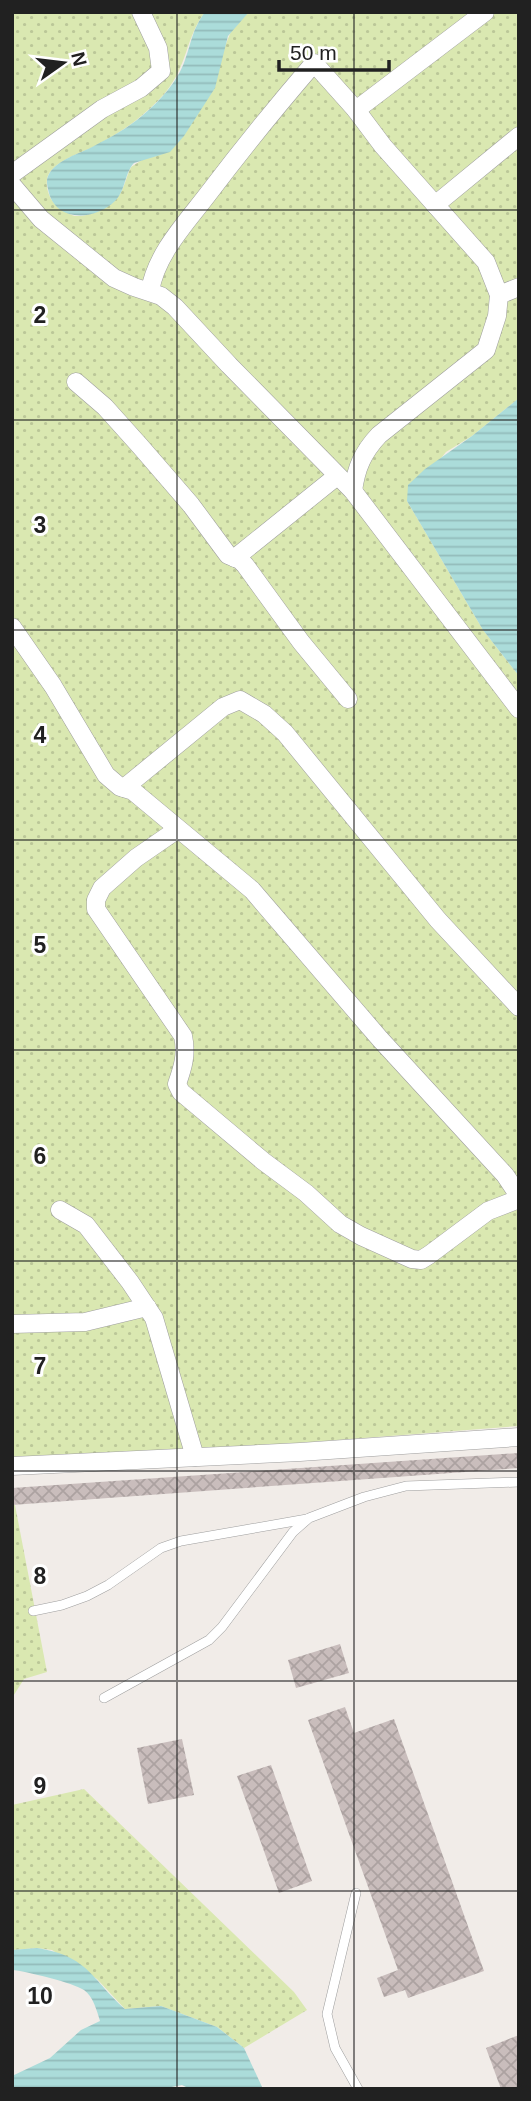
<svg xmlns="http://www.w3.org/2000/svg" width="531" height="2101" viewBox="0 0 531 2101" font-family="Helvetica,sans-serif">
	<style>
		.garden { fill: url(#garden-dots) }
		.water { fill: url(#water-rules) }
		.building { fill: url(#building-cross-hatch) }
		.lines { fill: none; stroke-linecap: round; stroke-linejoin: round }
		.service-casing { stroke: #9e9e9e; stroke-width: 10 }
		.minor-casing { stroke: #9e9e9e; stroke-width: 19 }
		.service { stroke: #fff; stroke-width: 9 }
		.minor { stroke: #fff; stroke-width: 18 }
		.grid { fill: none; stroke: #212121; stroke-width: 2; stroke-opacity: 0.55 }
		.grid-label { font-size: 23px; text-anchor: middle; font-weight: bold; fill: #212121; stroke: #fff; stroke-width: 6; stroke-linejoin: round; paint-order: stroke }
	</style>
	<defs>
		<pattern id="garden-dots" width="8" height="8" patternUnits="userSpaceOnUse" patternTransform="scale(1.75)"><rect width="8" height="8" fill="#dae8b1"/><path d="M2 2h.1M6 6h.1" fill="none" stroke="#bbc798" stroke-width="1.8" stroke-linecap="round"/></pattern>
		<pattern id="water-rules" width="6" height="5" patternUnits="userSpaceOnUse" patternTransform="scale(1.75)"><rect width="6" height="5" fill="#abdcda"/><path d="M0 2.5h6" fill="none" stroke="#93bcbb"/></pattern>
		<pattern id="building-cross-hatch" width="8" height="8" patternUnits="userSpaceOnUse" patternTransform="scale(1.75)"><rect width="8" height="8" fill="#c9bdbc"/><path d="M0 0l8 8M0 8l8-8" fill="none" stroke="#aca2a1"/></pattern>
	</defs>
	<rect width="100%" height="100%" fill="#f1ece8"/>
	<g class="garden">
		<path d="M 12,12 L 205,12 C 185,39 188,65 165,93 C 145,116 123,131 97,145 C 82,153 61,158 50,172 C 43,181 48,199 57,206 C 61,209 70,215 75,216 C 89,217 110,208 118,197 C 125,187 126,177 131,167 L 142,160 L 225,46 L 232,29 L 249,12 L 519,12 L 519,398 L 472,436 L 446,452 L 407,501 L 483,630 L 519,676 L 519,1426 L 312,1442 L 12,1461 Z"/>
		<path d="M 12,1505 L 15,1505 L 47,1672 L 24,1679 L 12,1698 Z"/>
		<path d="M 84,1789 L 294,1992 L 307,2010 L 244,2048 L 217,2027 L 161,2006 L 125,2009 L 97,1979 L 52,1950 L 37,1948 L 12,1950 L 12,1805 Z"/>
	</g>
	<g class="water">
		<path d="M 205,12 L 249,12 L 228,36 L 215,88 L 184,136 L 170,152 L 134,163 C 124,174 126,190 115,201 C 95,221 54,223 48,189 C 47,184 46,179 49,174 C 58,159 79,154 94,146 C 111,137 128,128 143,115 C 160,101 178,81 185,60 C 192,41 192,30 205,12 Z"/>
		<path d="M 519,398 L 519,676 L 483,630 L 407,501 L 408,485 L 425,469 L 472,436 Z"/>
		<path d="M 37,1948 C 89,1956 91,1979 125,2009 L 161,2006 L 217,2027 L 244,2048 L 263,2089 L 190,2089 L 182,2085 L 161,2089 L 12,2089 L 12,2076 L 50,2058 L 81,2030 L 100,2021 C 97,2011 93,1996 84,1990 C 74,1983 25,1971 12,1970 L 12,1950 Z"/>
	</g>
	<g class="building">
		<path d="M 519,1453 L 519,1468 L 12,1505 L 12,1488 Z"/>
		<path d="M 340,1644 L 349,1673 L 296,1688 L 288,1660 Z"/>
		<path d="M 345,1707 L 354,1733 L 394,1719 L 484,1971 L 408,1998 L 405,1990 L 384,1997 L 377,1978 L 398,1970 L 308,1720 Z"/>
		<path d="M 182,1739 L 194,1795 L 148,1804 L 137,1748 Z"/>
		<path d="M 271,1765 L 312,1881 L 279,1893 L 237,1776 Z"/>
		<path d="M 519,2035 L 519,2089 L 501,2089 L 486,2048 Z"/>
	</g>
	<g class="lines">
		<defs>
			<g id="service">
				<path d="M 33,1611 L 62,1605 L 87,1596 L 108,1585 L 161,1548 L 181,1541 L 307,1519"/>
				<path d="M 104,1698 L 209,1640 L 222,1627 L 293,1532 L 309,1518 L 364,1497 L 406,1486 L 519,1482"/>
				<path d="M 356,1893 L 327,2014 L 335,2048 L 358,2089"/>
			</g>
			<g id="minor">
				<path d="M 356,110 L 485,12"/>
				<path d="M 12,174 L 102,109 L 141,88 L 161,71 L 158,48 L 141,12"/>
				<path d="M 12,185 L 41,219 L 114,278 L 134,287 L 161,296 L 175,307 L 229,365 L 353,491 L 519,709"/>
				<path d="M 435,205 L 519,136"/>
				<path d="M 150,291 C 156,254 186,223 208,194 C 242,149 277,106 314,63 L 356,110 L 383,146 L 486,262 L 499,295 L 497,316 L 486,350 L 379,435 C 363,452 356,468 353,491"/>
				<path d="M 499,295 L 519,287"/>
				<path d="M 76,382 L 105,407 L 140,446 L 191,505 L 228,555 L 240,560 L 245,565 L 301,642 L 348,699"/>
				<path d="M 235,558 L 337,476"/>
				<path d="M 12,627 L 53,686 L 106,775 L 120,787 L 133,791 L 252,890 L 380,1039 L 505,1175 L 519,1196"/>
				<path d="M 124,788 L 223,707 L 240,700 L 264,714 L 285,733 L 438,920 L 519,1007"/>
				<path d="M 178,829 L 136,858 L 102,888 L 96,900 L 96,909 L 183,1036 C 187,1054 183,1067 177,1084 L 181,1092 L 263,1161 L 306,1193 L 340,1224 L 361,1236 L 412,1259 L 421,1260 L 429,1255 L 488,1211 L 519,1199"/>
				<path d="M 60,1210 L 86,1225 L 130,1282 L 154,1318 L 195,1457"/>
				<path d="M 12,1324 L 85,1322 L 147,1307"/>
				<path d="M 12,1466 L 300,1452 L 519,1437"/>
			</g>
		</defs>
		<use href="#service" class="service-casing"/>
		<use href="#minor" class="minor-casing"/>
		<use href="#service" class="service"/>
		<use href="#minor" class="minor"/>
	</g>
	<path class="grid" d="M 177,12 L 177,2089M 354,12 L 354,2089M 12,210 L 519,210M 12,420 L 519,420M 12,630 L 519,630M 12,840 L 519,840M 12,1050 L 519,1050M 12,1261 L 519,1261M 12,1471 L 519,1471M 12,1681 L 519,1681M 12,1891 L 519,1891"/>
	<g class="grid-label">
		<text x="40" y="323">2</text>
		<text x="40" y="533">3</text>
		<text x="40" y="743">4</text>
		<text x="40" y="953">5</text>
		<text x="40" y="1164">6</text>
		<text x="40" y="1374">7</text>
		<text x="40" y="1584">8</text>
		<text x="40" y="1794">9</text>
		<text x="40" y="2004">10</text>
	</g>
	<rect width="531" height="2101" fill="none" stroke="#212121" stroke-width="28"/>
	<g transform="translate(63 63) rotate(76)" stroke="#ffffff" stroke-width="5" paint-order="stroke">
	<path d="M0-5L12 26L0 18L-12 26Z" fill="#212121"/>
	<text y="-10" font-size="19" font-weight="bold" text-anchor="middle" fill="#212121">N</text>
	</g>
	<path d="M279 60v10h110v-10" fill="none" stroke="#212121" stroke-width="3.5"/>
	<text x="290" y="60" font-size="21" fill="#212121" stroke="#ffffff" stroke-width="5" paint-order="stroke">50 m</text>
</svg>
